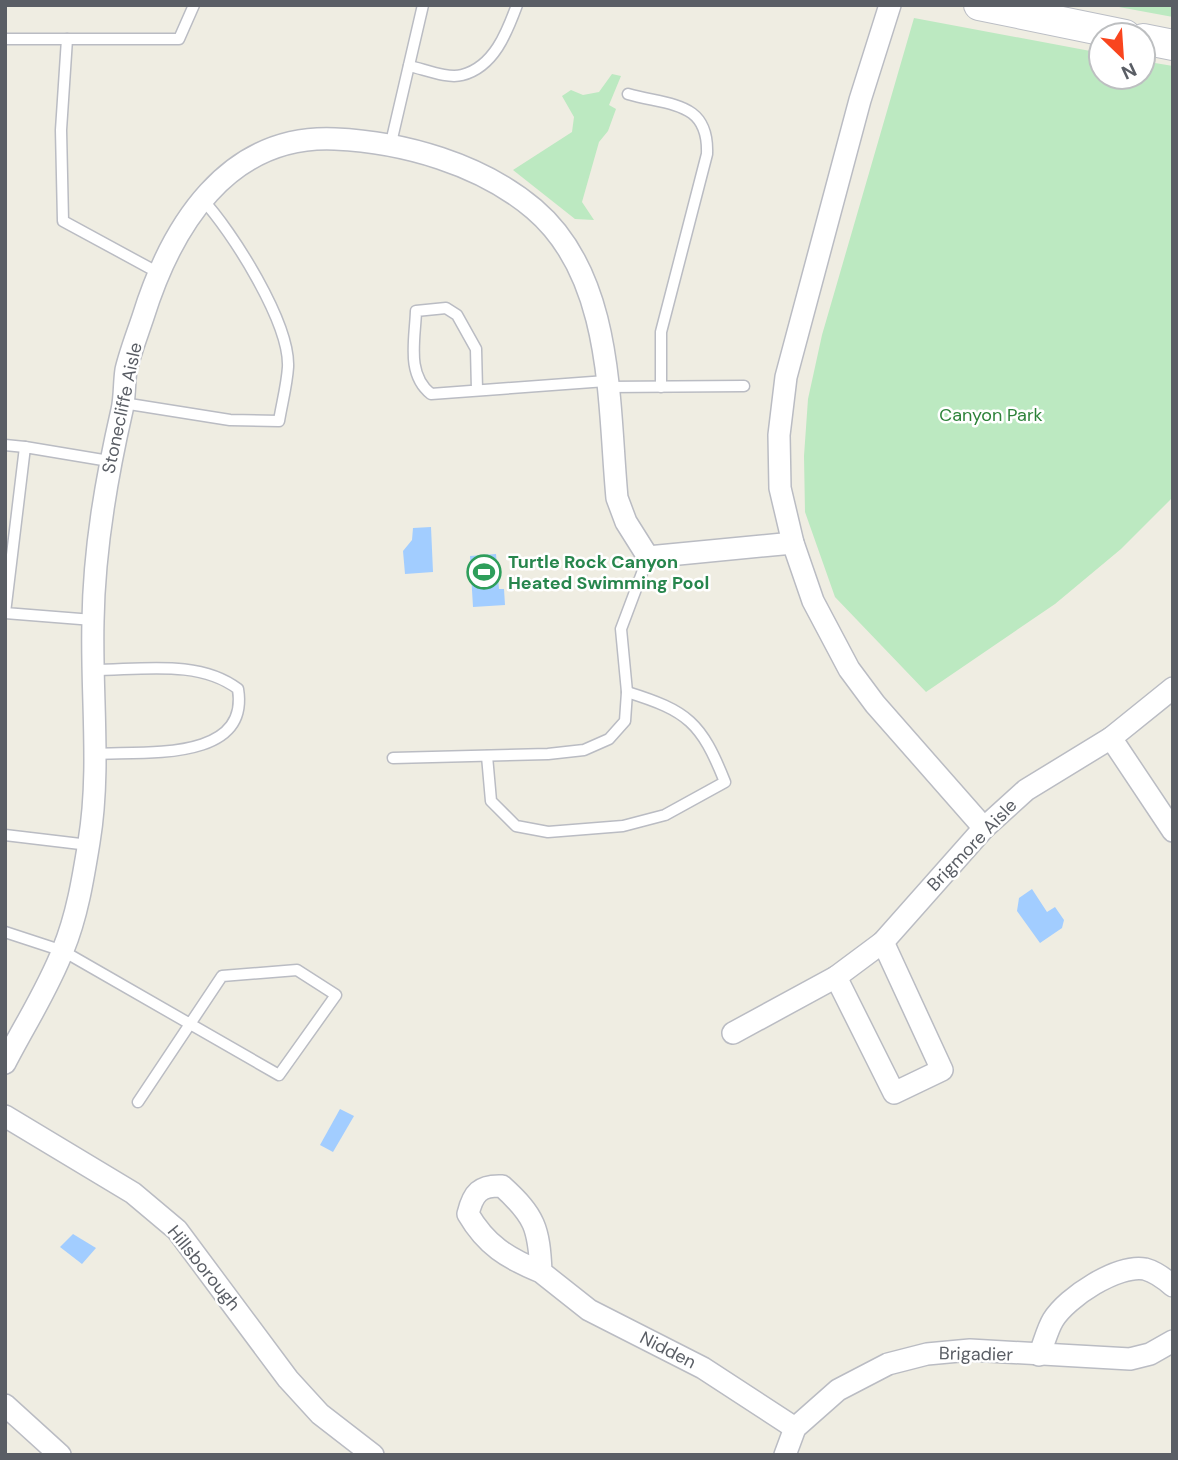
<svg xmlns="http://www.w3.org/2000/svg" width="1178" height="1460" viewBox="0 0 1178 1460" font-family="'DM Sans',sans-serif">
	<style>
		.green { fill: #bce9c1 }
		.water { fill: #a2cdff }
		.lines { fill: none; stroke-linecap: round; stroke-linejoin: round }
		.lane-casing { stroke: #babcc3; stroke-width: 13 }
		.street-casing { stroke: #babcc3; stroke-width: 24 }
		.secondary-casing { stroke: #bbbec5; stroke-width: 32 }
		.lane { stroke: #fff; stroke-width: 10 }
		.street { stroke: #fff; stroke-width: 21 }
		.secondary { stroke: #fff; stroke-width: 30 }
		.labels { text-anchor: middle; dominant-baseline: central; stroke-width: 5; stroke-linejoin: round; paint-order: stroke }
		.street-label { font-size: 18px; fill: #5a5e65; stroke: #fff }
		.park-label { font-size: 18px; fill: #2c8239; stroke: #fff }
		.leisure-label { font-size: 18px; font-weight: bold; fill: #27864d; stroke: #fff; text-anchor: start }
	</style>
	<rect width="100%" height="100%" fill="#efede2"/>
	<g class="green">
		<path d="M 1108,5 L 1168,5 L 1173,6 L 1173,17 Z"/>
		<path d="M 914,18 L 1101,53 L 1101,77 L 1143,77 L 1143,61 L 1173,66 L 1173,497 L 1121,549 L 1055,604 L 926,692 L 835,597 L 805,512 L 804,456 L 808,399 L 822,335 Z"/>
		<path d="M 612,74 L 621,76 L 609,105 L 616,109 L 608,131 L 599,142 L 582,202 L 594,220 L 575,219 L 513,170 L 572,132 L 574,117 L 562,96 L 571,90 L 583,95 L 599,92 Z"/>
	</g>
	<g class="water">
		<path d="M 431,527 L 433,572 L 405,574 L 403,551 L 412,540 L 413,528 Z"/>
		<path d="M 496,554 L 499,589 L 504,589 L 505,605 L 473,607 L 470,556 Z"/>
		<path d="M 1032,889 L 1047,912 L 1055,907 L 1064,920 L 1062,928 L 1040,943 L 1017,911 L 1019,898 Z"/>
		<path d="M 340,1109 L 354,1116 L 333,1152 L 320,1145 Z"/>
		<path d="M 73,1234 L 96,1248 L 82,1264 L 60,1247 Z"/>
	</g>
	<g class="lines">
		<defs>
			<g id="lane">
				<path d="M 5,39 L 179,39 L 194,5"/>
				<path d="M 67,39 L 61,130 L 63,221 L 157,272"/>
				<path d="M 409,66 C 424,69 447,79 462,75 C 494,67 507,32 517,5"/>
				<path d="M 628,94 C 670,106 709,101 707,154 L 661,332 L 661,387"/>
				<path d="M 390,147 L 423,5"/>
				<path d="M 607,387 L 744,386"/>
				<path d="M 477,390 L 476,349 L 457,315 L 446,308 L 416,311 C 415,340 406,374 431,394 L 606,381"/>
				<path d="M 123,403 L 230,420 L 279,421 C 282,403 287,384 288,367 C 290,323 232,231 202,199"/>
				<path d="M 5,445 L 25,447"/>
				<path d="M 93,620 L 5,613 L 25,447 L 109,461"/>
				<path d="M 93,670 C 140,670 199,659 238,689 C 250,763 142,751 94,754"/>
				<path d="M 487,756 L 491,801 L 516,826 L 548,832 L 623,826 L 665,815 L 725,782 C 701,722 688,711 627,692"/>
				<path d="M 393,758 L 548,754 L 584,750 L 609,739 L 625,721 L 627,692 L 621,629 L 648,557"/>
				<path d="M 5,835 L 89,845"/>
				<path d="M 5,932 L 63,951 L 279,1075 L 336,995 L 297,970 L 222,976 L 138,1102"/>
			</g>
			<g id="street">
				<path d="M 890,5 L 860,100 L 786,377 L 779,435 L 780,488 L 793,543 L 813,601 L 849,669 L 875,704 L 984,828"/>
				<path d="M 1111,738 L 1173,831"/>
				<path d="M 836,977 L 894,1093 L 942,1070 L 883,942"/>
				<path d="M 733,1033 L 836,977 L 883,942 L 984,828 L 1026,790 L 1111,738 L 1173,688"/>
				<path d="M 5,1063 C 24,1026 48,989 63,950 C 77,916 83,879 89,842 C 101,770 91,694 93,621 C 94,549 106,480 122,410 C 125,397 124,383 126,370 C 130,353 137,335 143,317 C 171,227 227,134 335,139 C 403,142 481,164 534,209 C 614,277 608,402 617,498 L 626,522 L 648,557 L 793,543"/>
				<path d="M 5,1116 L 133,1193 L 177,1230 L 288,1379 L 320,1414 L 373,1455"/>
				<path d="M 541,1272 C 507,1258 486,1245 468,1214 C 473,1193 480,1185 502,1186 C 535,1216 539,1228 541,1272 L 589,1310 L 703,1368 L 795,1428"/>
				<path d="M 1039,1355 C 1044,1344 1047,1330 1053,1320 C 1067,1297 1118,1264 1145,1269 C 1156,1272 1165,1279 1173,1286"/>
				<path d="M 5,1405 L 60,1455"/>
				<path d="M 785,1455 L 795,1428 L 838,1390 L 888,1364 L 927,1354 L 970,1350 L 1130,1359 L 1150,1354 L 1173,1341"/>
			</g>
			<g id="secondary">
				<path d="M 979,5 L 1125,35"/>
				<path d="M 1143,39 L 1173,45"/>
			</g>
		</defs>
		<use href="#lane" class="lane-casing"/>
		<use href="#street" class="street-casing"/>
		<use href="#secondary" class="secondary-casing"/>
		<use href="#lane" class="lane"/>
		<use href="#street" class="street"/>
		<use href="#secondary" class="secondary"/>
	</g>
	<defs>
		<symbol id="stadium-ring" viewBox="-11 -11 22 22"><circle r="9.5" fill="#fff" stroke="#2e9e5b" stroke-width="1.5"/><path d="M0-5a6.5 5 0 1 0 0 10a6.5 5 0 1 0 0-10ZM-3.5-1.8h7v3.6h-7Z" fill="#2e9e5b"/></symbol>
	</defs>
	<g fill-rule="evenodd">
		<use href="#stadium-ring" x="465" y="553" width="38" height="38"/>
	</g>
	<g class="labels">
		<g class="street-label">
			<text transform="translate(122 408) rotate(-78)">Stonecliffe Aisle</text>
			<text transform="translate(972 845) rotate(-46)">Brigmore Aisle</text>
			<text transform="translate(204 1268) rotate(51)">Hillsborough</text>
			<text transform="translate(668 1350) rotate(27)">Nidden</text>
			<text transform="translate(976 1354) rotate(1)">Brigadier</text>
		</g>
		<g class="park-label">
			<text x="991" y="415">Canyon Park</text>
		</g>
		<g class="leisure-label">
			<text x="508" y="562">Turtle Rock Canyon<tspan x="508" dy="21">Heated Swimming Pool</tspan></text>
		</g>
	</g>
	<rect width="1178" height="1460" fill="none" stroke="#5a5e65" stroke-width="14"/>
	<g transform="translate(1122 56) rotate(155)"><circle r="33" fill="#ffffff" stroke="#bdbfc1" stroke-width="2"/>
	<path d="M0-5L12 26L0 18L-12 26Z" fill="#f9451e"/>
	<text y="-10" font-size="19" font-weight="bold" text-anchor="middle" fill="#5a5e65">N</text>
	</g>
</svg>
